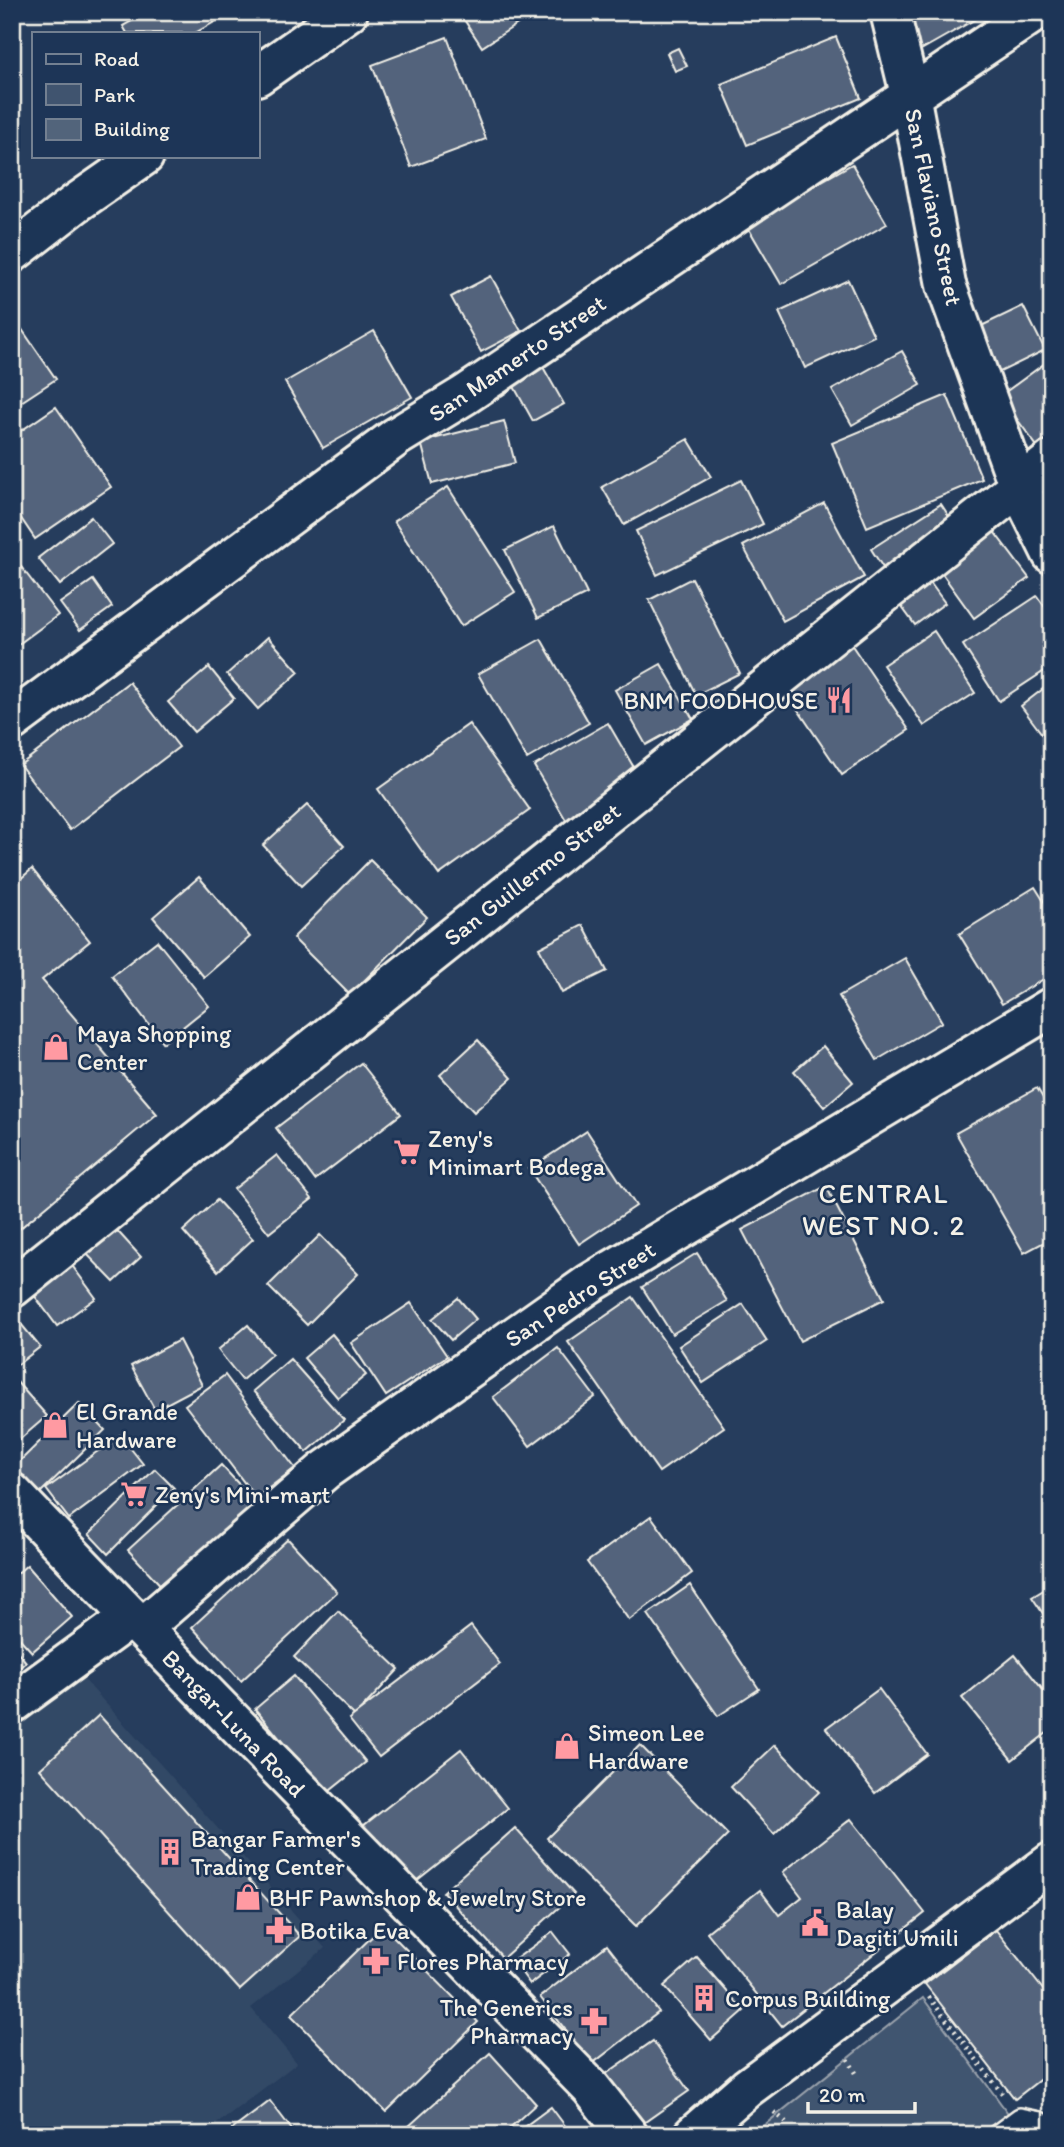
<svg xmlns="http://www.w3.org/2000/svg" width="1064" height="2147" viewBox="0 0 1064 2147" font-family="Itim,sans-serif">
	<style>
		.built { fill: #334966 }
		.green { fill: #40546f; stroke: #9aa2ac; stroke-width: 2 }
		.building { fill: #52647b; stroke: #f4f1e8; stroke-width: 2 }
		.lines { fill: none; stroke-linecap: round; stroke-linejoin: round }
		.lane-casing { stroke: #f4f1e8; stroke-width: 24 }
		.street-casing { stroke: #f4f1e8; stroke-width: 44 }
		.secondary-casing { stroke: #f4f1e8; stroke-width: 44 }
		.path { stroke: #f4f1e8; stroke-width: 4.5; stroke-dasharray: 2 5; stroke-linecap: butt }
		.lane { stroke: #1d3557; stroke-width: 19 }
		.street { stroke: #1d3557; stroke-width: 38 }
		.secondary { stroke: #1d3557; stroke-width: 38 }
		.labels { text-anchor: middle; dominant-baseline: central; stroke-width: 5; stroke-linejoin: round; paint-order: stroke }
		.street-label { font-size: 24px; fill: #f4f1e8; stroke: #1d3557 }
		.poi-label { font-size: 24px; fill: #f4f1e8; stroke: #1d3557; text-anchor: start }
		.quarter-label { font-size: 28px; letter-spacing: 2px; fill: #f4f1e8; stroke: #1d3557 }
	</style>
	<rect width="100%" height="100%" fill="#263d5d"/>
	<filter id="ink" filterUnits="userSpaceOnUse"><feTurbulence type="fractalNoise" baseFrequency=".0143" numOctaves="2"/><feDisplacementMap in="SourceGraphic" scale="14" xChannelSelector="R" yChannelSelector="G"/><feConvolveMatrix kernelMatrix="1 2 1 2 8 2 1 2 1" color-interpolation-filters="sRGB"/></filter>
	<g filter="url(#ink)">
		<path class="built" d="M 82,1677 L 325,1948 L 251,2008 L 297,2063 L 202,2135 L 12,2135 L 12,1732 Z"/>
		<path class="green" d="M 923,1998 L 1024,2135 L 752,2135 Z"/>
		<g class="building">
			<path d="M 148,12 L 211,12 L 216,21 L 195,33 L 127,33 L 123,26 Z"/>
			<path d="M 459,12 L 536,12 L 482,47 Z"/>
			<path d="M 900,12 L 988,12 L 921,50 Z"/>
			<path d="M 447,37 L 486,139 L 411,167 L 372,65 Z"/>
			<path d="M 836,37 L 861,98 L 747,145 L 721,84 Z"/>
			<path d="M 678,48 L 687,66 L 675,71 L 667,53 Z"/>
			<path d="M 852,164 L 887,224 L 781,284 L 746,224 Z"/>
			<path d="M 491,276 L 521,331 L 481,352 L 451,297 Z"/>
			<path d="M 848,280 L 874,336 L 805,368 L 779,312 Z"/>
			<path d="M 1023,306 L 1045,350 L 998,373 L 975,329 Z"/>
			<path d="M 19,325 L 56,379 L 15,406 L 12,402 L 12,329 Z"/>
			<path d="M 374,331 L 412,397 L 323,448 L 285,382 Z"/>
			<path d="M 902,351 L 921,385 L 852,425 L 832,390 Z"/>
			<path d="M 1052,358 L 1052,445 L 1042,453 L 1000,396 Z"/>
			<path d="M 543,367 L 564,404 L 533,421 L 512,383 Z"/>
			<path d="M 947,395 L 982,479 L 867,527 L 832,443 Z"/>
			<path d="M 56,407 L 111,487 L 35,539 L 12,505 L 12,437 Z"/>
			<path d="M 504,421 L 515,463 L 432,484 L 421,442 Z"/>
			<path d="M 688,439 L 711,477 L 624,525 L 602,487 Z"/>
			<path d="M 741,480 L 763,524 L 657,575 L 636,531 Z"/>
			<path d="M 448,487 L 515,592 L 461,626 L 394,521 Z"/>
			<path d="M 824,503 L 864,577 L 783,621 L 743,546 Z"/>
			<path d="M 941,504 L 958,530 L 887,574 L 871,549 Z"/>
			<path d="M 91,517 L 112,544 L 60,585 L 38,558 Z"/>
			<path d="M 554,526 L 587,594 L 538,618 L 505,550 Z"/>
			<path d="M 992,529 L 1029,578 L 974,618 L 938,568 Z"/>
			<path d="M 12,555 L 58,615 L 12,649 Z"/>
			<path d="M 926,577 L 945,603 L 915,625 L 896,599 Z"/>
			<path d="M 692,578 L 740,673 L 696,695 L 649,600 Z"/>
			<path d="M 93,580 L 112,607 L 80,630 L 60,603 Z"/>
			<path d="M 1037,596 L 1052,617 L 1052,666 L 999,701 L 963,645 Z"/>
			<path d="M 934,631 L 975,693 L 924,726 L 883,665 Z"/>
			<path d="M 268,637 L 299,672 L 258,709 L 227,674 Z"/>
			<path d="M 541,639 L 589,723 L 527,759 L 478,674 Z"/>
			<path d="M 851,644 L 909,730 L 842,775 L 784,689 Z"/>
			<path d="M 661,664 L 693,719 L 646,745 L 615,690 Z"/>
			<path d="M 209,667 L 234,698 L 194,732 L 168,702 Z"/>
			<path d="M 129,682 L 179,747 L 70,830 L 20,765 Z"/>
			<path d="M 1052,682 L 1052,727 L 1042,734 L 1021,706 Z"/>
			<path d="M 608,723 L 640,778 L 566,820 L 534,766 Z"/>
			<path d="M 469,724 L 530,810 L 439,875 L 378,789 Z"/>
			<path d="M 307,805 L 344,846 L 301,886 L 263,845 Z"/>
			<path d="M 370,860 L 427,917 L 350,995 L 293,938 Z"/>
			<path d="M 32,869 L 90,941 L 42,980 L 157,1114 L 12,1235 L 12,886 Z"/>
			<path d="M 199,877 L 250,937 L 204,977 L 153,917 Z"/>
			<path d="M 1035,887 L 1052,914 L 1052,974 L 1002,1004 L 959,934 Z"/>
			<path d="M 583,925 L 607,971 L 562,993 L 539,948 Z"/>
			<path d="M 157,941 L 209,1006 L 163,1043 L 112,976 Z"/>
			<path d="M 905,958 L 942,1022 L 877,1060 L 839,996 Z"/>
			<path d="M 478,1040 L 512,1078 L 474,1112 L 440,1075 Z"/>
			<path d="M 823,1046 L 853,1082 L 824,1107 L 794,1071 Z"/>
			<path d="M 361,1063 L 401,1114 L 315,1180 L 276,1128 Z"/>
			<path d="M 1037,1088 L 1052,1113 L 1052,1238 L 1024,1253 L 956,1133 Z"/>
			<path d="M 587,1131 L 636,1206 L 579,1244 L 529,1169 Z"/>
			<path d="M 277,1155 L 312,1199 L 269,1233 L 234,1189 Z"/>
			<path d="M 826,1186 L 884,1299 L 800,1341 L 742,1230 Z"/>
			<path d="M 217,1200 L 253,1239 L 218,1271 L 183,1231 Z"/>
			<path d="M 111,1224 L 141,1257 L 114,1282 L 83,1250 Z"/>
			<path d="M 320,1235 L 358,1274 L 307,1325 L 268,1286 Z"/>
			<path d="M 62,1252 L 96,1298 L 57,1326 L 23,1280 Z"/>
			<path d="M 697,1253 L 727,1301 L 672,1334 L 642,1287 Z"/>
			<path d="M 633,1297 L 724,1427 L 659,1472 L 568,1342 Z"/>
			<path d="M 458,1298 L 476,1319 L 451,1340 L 432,1319 Z"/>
			<path d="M 411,1303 L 447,1356 L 386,1396 L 351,1343 Z"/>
			<path d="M 743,1304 L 767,1341 L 703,1383 L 679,1346 Z"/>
			<path d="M 12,1313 L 40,1347 L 12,1369 Z"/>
			<path d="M 248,1325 L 272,1354 L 242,1380 L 218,1350 Z"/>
			<path d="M 332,1334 L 366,1375 L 338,1398 L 304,1358 Z"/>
			<path d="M 179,1340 L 202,1385 L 155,1410 L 131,1366 Z"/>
			<path d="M 558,1348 L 595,1397 L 530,1446 L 493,1397 Z"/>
			<path d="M 290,1359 L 344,1420 L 307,1452 L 253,1391 Z"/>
			<path d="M 225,1375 L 295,1468 L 256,1498 L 185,1405 Z"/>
			<path d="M 15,1380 L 47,1416 L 12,1446 L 12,1383 Z"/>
			<path d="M 79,1403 L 105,1430 L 40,1493 L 14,1467 Z"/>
			<path d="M 120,1435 L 143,1464 L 69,1519 L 46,1489 Z"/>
			<path d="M 221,1465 L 259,1506 L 167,1592 L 128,1550 Z"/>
			<path d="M 155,1469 L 174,1488 L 108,1554 L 89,1534 Z"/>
			<path d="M 651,1516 L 692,1573 L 629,1620 L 587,1562 Z"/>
			<path d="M 288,1539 L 337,1592 L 241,1681 L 192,1627 Z"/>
			<path d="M 27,1565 L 72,1617 L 32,1652 L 12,1630 L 12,1578 Z"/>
			<path d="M 690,1585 L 759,1689 L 718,1716 L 648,1614 Z"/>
			<path d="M 1052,1585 L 1052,1627 L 1032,1597 Z"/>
			<path d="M 338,1611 L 399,1669 L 355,1716 L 294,1657 Z"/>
			<path d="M 471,1626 L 500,1664 L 379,1757 L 349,1719 Z"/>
			<path d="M 12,1645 L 26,1662 L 12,1674 Z"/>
			<path d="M 1015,1655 L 1052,1701 L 1052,1729 L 1012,1760 L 962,1698 Z"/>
			<path d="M 294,1676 L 366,1762 L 326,1794 L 255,1709 Z"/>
			<path d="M 879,1689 L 927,1754 L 875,1793 L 826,1728 Z"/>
			<path d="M 99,1715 L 300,1936 L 240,1990 L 40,1769 Z"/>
			<path d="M 640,1745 L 728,1835 L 636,1926 L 547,1838 Z"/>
			<path d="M 775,1745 L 819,1792 L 774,1834 L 731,1787 Z"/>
			<path d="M 461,1749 L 508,1808 L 411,1885 L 363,1826 Z"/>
			<path d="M 851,1819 L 925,1913 L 782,2026 L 707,1932 L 760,1890 L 779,1915 L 802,1897 L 783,1872 Z"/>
			<path d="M 515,1828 L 574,1894 L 503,1958 L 443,1892 Z"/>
			<path d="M 383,1926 L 478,2022 L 386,2112 L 291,2015 Z"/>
			<path d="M 996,1930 L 1052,2001 L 1052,2070 L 1015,2099 L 925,1984 Z"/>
			<path d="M 553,1932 L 570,1954 L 530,1984 L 513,1961 Z"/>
			<path d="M 607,1945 L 659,2012 L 592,2064 L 540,1997 Z"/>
			<path d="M 697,1957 L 744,2011 L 711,2040 L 664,1986 Z"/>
			<path d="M 653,2041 L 689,2091 L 642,2124 L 606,2074 Z"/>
			<path d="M 490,2053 L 536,2104 L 502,2135 L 417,2135 L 409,2126 Z"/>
			<path d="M 270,2101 L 296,2135 L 225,2135 Z"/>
			<path d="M 551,2107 L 572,2135 L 513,2135 Z"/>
		</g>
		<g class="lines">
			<defs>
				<path id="lane" d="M 997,2135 L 1020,2118 L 1040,2122 L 1052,2134"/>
				<g id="street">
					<path d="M 890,12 L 910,94 L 946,285 L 1019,487 L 1052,554"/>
					<path d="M 257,76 L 348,12"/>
					<path d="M 12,253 L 75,204 L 144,156"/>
					<path d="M 12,721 L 396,437 L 465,395 L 1035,12"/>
					<path d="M 12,1288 L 1052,460"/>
					<path d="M 142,1628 L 324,1471 L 589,1284 L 1052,1007"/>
					<path d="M 12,1704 L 131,1617"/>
					<path d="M 693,2135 L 747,2088 L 1052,1862"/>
				</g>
				<path id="secondary" d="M 12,1493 L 131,1617 L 591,2088 L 628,2135"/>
			</defs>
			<use href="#lane" class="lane-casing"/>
			<use href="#street" class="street-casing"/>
			<use href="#secondary" class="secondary-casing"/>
			<g class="path">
				<path d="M 929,1997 L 1004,2096"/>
				<path d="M 848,2059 L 856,2073"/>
				<path d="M 774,2112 L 786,2122"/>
			</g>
			<use href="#lane" class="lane"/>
			<use href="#street" class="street"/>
			<use href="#secondary" class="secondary"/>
		</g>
	</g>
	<defs>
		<symbol id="restaurant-bare" viewBox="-9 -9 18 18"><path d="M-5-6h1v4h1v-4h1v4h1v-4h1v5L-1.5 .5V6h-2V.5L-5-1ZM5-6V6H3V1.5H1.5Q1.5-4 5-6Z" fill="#ff9aa2" stroke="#1d3557" stroke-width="2.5" paint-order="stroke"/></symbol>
		<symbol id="shop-bare" viewBox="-9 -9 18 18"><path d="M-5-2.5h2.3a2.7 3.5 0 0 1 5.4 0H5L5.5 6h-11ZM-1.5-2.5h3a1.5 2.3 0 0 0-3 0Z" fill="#ff9aa2" stroke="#1d3557" stroke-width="2.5" paint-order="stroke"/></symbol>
		<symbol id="supermarket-bare" viewBox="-9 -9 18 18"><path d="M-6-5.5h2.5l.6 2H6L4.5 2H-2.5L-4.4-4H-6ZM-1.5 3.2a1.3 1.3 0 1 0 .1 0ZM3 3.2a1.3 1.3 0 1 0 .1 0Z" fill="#ff9aa2" stroke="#1d3557" stroke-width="2.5" paint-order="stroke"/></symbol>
		<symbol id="building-bare" viewBox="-9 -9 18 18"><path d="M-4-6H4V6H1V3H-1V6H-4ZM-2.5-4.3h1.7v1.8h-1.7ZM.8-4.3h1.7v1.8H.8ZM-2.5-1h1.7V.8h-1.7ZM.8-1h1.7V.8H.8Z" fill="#ff9aa2" stroke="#1d3557" stroke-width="2.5" paint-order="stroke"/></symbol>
		<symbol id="civic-bare" viewBox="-9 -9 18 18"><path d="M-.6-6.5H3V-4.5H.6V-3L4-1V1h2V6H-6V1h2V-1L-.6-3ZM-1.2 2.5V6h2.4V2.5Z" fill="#ff9aa2" stroke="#1d3557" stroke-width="2.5" paint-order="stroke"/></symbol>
		<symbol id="pharmacy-bare" viewBox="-9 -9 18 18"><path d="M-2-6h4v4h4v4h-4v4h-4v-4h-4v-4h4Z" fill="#ff9aa2" stroke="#1d3557" stroke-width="2.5" paint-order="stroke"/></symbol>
	</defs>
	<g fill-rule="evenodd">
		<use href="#restaurant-bare" x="820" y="681" width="38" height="38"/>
		<use href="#shop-bare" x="37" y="1028" width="38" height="38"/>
		<use href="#supermarket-bare" x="388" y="1133" width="38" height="38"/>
		<use href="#shop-bare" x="36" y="1406" width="38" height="38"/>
		<use href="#supermarket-bare" x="115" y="1475" width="38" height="38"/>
		<use href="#shop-bare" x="548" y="1727" width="38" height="38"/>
		<use href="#building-bare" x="151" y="1833" width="38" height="38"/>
		<use href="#shop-bare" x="229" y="1878" width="38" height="38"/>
		<use href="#civic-bare" x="796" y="1904" width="38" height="38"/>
		<use href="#pharmacy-bare" x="260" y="1911" width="38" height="38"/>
		<use href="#pharmacy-bare" x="357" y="1942" width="38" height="38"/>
		<use href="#building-bare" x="685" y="1979" width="38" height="38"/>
		<use href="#pharmacy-bare" x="575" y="2002" width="38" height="38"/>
	</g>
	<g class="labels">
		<g class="street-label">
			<text transform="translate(934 207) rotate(78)">San Flaviano Street</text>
			<text transform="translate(517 358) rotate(-34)">San Mamerto Street</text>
			<text transform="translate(532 874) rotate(-38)">San Guillermo Street</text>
			<text transform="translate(580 1294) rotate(-33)">San Pedro Street</text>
			<text transform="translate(234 1723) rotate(46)">Bangar-Luna Road</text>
		</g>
		<g class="poi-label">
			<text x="818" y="700" text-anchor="end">BNM FOODHOUSE</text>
			<text x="77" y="1033">Maya Shopping<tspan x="77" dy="28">Center</tspan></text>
			<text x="428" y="1138">Zeny's<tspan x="428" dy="28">Minimart Bodega</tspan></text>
			<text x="76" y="1411">El Grande<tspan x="76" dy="28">Hardware</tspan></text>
			<text x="155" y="1494">Zeny's Mini-mart</text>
			<text x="588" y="1732">Simeon Lee<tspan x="588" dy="28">Hardware</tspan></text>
			<text x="191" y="1838">Bangar Farmer's<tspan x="191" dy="28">Trading Center</tspan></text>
			<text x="269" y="1897">BHF Pawnshop &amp; Jewelry Store</text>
			<text x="836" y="1909">Balay<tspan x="836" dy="28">Dagiti Umili</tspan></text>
			<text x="300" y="1930">Botika Eva</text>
			<text x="397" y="1961">Flores Pharmacy</text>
			<text x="725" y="1998">Corpus Building</text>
			<text x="573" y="2007" text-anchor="end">The Generics<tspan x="573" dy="28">Pharmacy</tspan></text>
		</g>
		<g class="quarter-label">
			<text x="884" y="1193">CENTRAL<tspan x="884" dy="32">WEST NO. 2</tspan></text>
		</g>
	</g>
	<rect width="1064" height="2147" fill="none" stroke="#1d3557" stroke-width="42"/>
	<rect x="21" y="21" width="1022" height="2105" fill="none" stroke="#f4f1e8" stroke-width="2.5" filter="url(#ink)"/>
	<rect x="32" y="32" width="228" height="126" fill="#1d3557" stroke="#738091" stroke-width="2"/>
	<rect x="46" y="54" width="35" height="10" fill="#1d3557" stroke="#738091" stroke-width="2"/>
	<text x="94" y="66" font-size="21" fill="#f4f1e8">Road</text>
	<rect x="46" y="84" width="35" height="21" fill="#40546f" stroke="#738091" stroke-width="2"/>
	<text x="94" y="102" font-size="21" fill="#f4f1e8">Park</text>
	<rect x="46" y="119" width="35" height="21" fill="#52647b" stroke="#738091" stroke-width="2"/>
	<text x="94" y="136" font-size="21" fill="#f4f1e8">Building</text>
	<path d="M808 2102v10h107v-10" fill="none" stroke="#f4f1e8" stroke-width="3.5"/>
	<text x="819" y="2102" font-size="21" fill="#f4f1e8" stroke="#1d3557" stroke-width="5" paint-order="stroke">20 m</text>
</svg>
